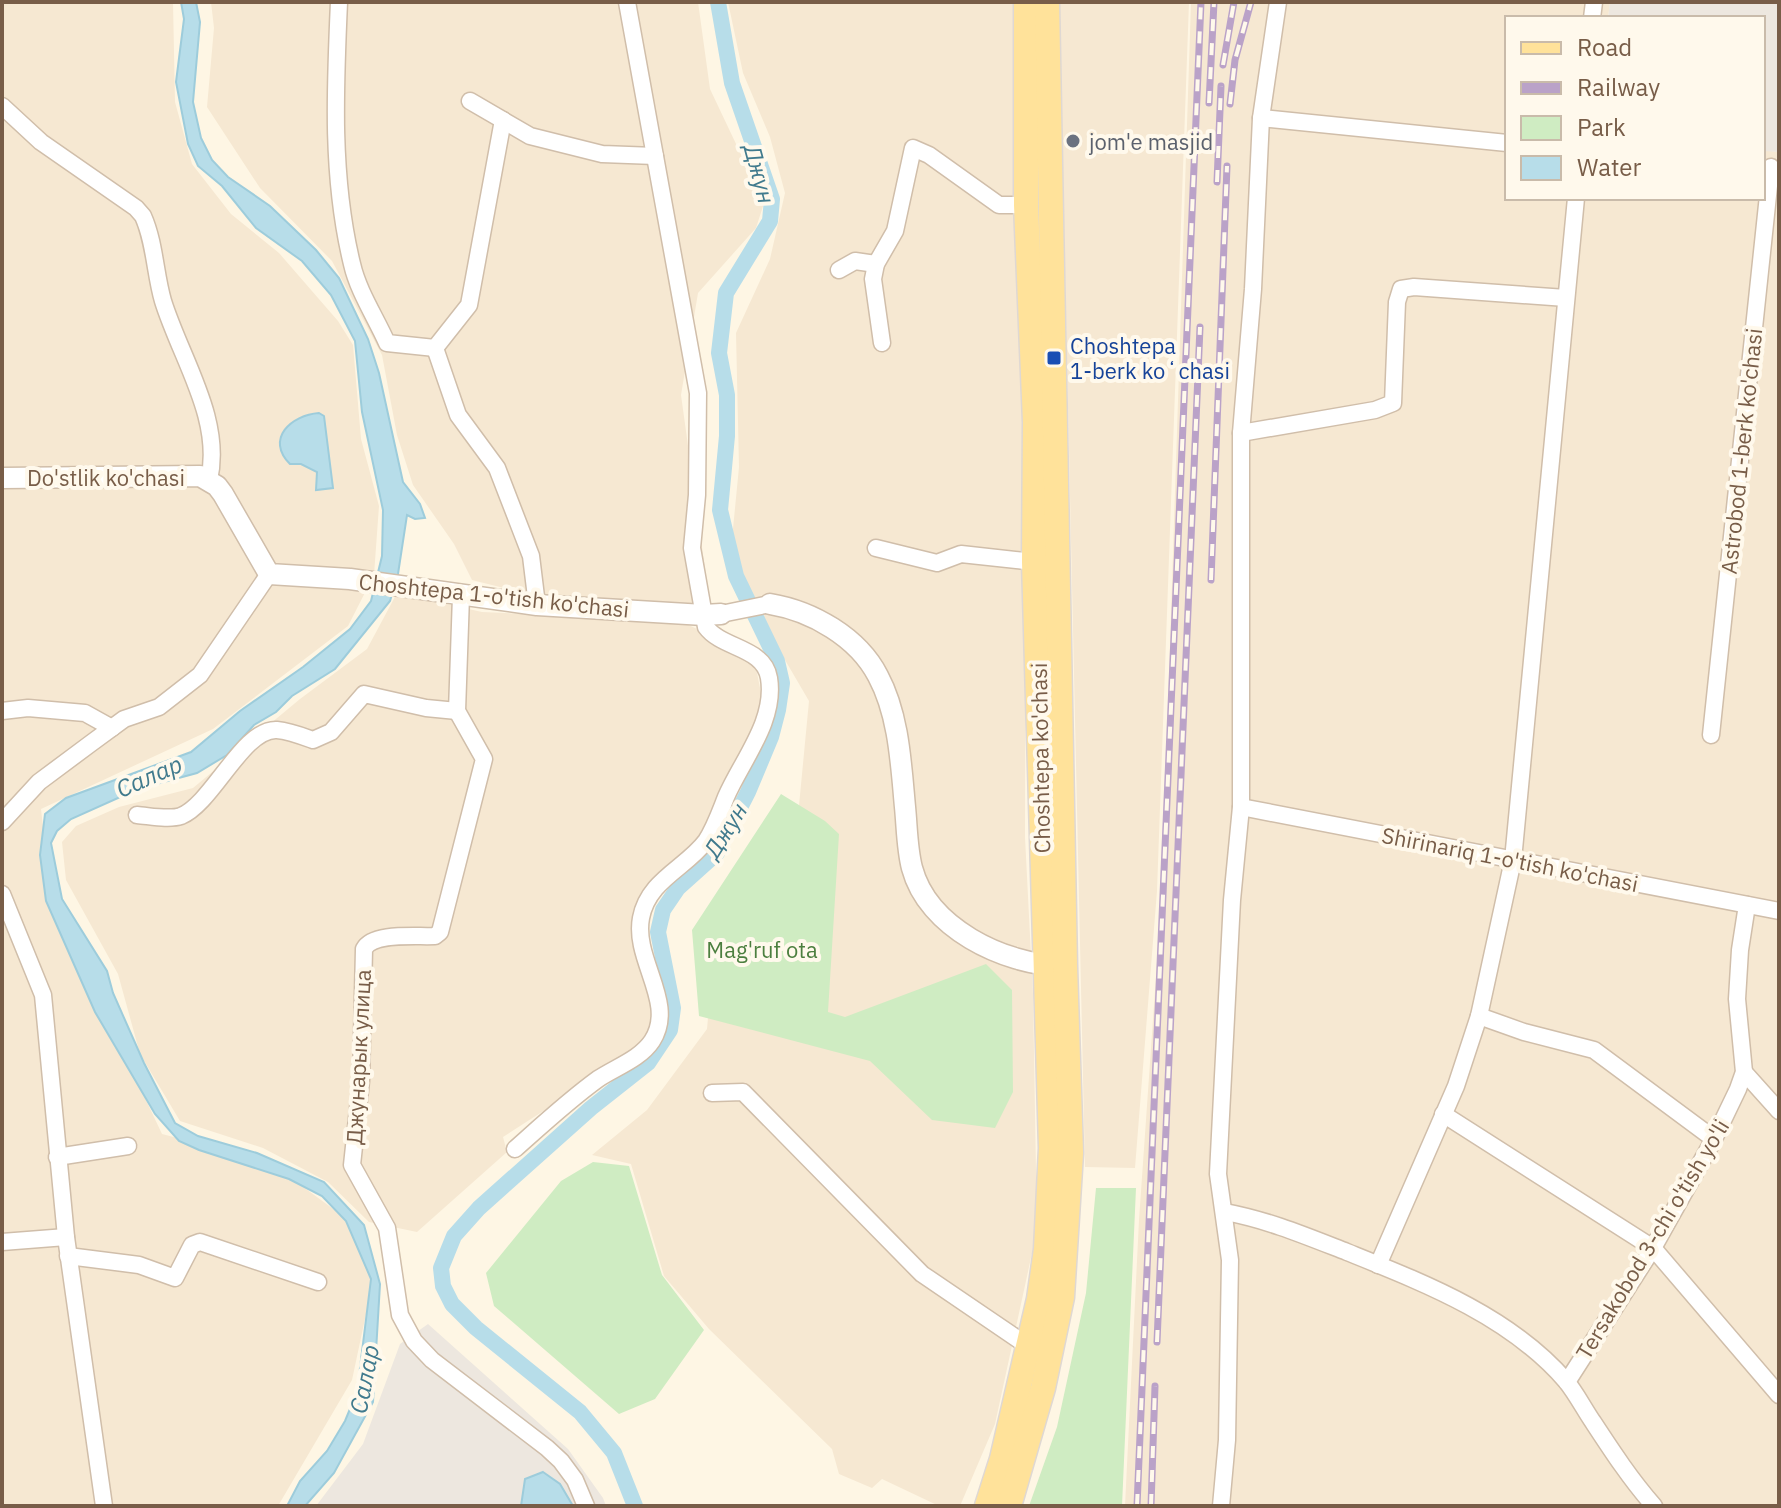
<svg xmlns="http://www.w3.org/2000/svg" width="1781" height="1508" viewBox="0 0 1781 1508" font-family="'IBM Plex Sans',sans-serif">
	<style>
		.residential { fill: #f6e8d2 }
		.industrial { fill: #ede7df }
		.green { fill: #cfecc2 }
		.water { fill: #b7dde9; stroke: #9dccdb; stroke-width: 2 }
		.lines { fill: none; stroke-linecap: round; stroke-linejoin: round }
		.canal { stroke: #b7dde9; stroke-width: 16 }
		.minor-casing { stroke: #d0beaa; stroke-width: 19 }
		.tertiary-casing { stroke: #d0beaa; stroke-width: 23 }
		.primary-casing { stroke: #dfd8d3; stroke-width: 27 }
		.minor { stroke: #fff; stroke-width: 16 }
		.tertiary { stroke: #fff; stroke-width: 20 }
		.primary { stroke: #ffe29a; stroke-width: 24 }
		.rail-casing { stroke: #baa2c8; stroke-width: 7 }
		.rail { stroke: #fff9ec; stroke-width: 4; stroke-dasharray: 12; stroke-linecap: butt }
		.worship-dot { fill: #6b7280; stroke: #fff9ec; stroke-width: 3 }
		.transit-dot { fill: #1a4fb4; stroke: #fff9ec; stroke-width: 3 }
		.labels { text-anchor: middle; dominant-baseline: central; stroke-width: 8; stroke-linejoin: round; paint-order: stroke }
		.worship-label { font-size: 22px; fill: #5b616d; stroke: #fff9ec; text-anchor: start }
		.transit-label { font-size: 22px; fill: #164399; stroke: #fff9ec; text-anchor: start }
		.street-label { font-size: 22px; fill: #785d48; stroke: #fff9ec }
		.park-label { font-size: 22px; fill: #4c7f3f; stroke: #fff9ec }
		.water-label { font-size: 24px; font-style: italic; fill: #407a8d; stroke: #fff9ec }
	</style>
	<rect width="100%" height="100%" fill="#fef6e4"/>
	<g class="residential">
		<path d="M 2,2 L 173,2 L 175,102 L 192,164 L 231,214 L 279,253 L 338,321 L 353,345 L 361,439 L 379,506 L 374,575 L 348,626 L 213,729 L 41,809 L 51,899 L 162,1134 L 269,1162 L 347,1219 L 373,1281 L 352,1380 L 278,1506 L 2,1506 Z"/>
		<path d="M 211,2 L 698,2 L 710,89 L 764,203 L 756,228 L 698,293 L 681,395 L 711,612 L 560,602 L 472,580 L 454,544 L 413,485 L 397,435 L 382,355 L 332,261 L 260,188 L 207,107 L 214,28 Z"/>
		<path d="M 728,2 L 1014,2 L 1026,478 L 1025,837 L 1033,995 L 1037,1230 L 995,1424 L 960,1506 L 939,1506 L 882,1479 L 872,1488 L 839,1474 L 832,1449 L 709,1329 L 664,1276 L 631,1164 L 592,1155 L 647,1110 L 707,1029 L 710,996 L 798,816 L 809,701 L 771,636 L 740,572 L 732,539 L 739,467 L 736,333 L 770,259 L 785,193 L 770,137 L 743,73 Z"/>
		<path d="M 1059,2 L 1189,2 L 1157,891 L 1135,1168 L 1085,1167 Z"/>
		<path d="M 1191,2 L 1610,2 L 1608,18 L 1507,18 L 1507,198 L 1763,198 L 1763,150 L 1779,152 L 1779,1506 L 1125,1506 L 1139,1220 L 1162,891 Z"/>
		<path d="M 397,593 L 482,612 L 680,621 L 712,636 L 755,663 L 763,703 L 747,750 L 695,842 L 641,897 L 658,1019 L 648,1038 L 624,1059 L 503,1137 L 507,1152 L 417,1232 L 369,1222 L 328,1182 L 263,1148 L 180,1121 L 140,1054 L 118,974 L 66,880 L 62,842 L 76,826 L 119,807 L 193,788 L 300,699 L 367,649 Z"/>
	</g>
	<g class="industrial">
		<path d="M 1610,2 L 1779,2 L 1779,152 L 1763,151 L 1763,18 L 1608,18 Z"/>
		<path d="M 428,1324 L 568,1449 L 603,1498 L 606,1506 L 316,1506 L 363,1444 L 400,1344 Z"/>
	</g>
	<g class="green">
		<path d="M 781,794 L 825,821 L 839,834 L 828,1012 L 845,1017 L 986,964 L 1012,990 L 1013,1092 L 995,1128 L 932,1120 L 870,1061 L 699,1016 L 692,930 Z"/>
		<path d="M 593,1162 L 629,1166 L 662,1275 L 704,1330 L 655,1399 L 619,1414 L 494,1306 L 486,1273 L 561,1181 Z"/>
		<path d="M 1096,1188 L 1136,1188 L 1122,1506 L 1029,1506 L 1057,1427 L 1086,1293 Z"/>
	</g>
	<g class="water">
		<path d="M 181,2 L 196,2 L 200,22 L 193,102 L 201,138 L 212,160 L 228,177 L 270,206 L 316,250 L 339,278 L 368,339 L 379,373 L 403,482 L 420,504 L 425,518 L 415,519 L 407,515 L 398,574 L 390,601 L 335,669 L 292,696 L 276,712 L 254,725 L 227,755 L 197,773 L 138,789 L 71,819 L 57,831 L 51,843 L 62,899 L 107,971 L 113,993 L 144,1063 L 175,1123 L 198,1136 L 257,1153 L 324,1182 L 364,1225 L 380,1284 L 373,1402 L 334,1473 L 305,1506 L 287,1506 L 300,1481 L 327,1451 L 345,1421 L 357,1392 L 371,1279 L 346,1221 L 322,1196 L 289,1179 L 199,1150 L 179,1141 L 155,1114 L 95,1012 L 46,901 L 40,855 L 45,814 L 66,798 L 191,752 L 240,711 L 303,667 L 350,629 L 371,601 L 382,556 L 383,510 L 362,412 L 355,341 L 331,295 L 302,261 L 256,228 L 222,186 L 198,166 L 188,144 L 176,82 L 184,19 Z"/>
		<path d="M 319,413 L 324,416 L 333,488 L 316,490 L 317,472 L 301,464 L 290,464 C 265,439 291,415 319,413 Z"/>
		<path d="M 543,1472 L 560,1484 L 573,1506 L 521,1506 L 525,1479 Z"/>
	</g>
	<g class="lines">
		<path class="canal" d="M 635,1506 L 614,1453 L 580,1412 L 476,1328 L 452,1304 L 443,1286 L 441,1268 L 454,1236 L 479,1208 L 591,1108 L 648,1063 L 670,1030 L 673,1008 L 658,932 L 663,910 L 678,888 L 717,853 L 748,792 L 771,737 L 778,710 L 782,683 L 777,661 L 736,576 L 720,510 L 727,436 L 727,395 L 719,353 L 726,293 L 770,221 L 772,199 L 732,83 L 718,2"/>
		<defs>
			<g id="minor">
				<path d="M 339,2 C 335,90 331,178 352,264 C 358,291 376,318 387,343 L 435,348"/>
				<path d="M 1592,18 L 1594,2"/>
				<path d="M 470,101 L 530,136 L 602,154 L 655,156"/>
				<path d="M 2,106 L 41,142 L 136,208 L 143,216 C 155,243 155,274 163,301 C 181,359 223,419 209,480"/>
				<path d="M 1261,118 L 1507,143"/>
				<path d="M 839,270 L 855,261 L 876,264"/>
				<path d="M 882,343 L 873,279 L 876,264 L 895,231 L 913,148 L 929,155 L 999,205 L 1026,205"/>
				<path d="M 435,348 L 458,415 L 497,468 L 531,556 L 537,605"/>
				<path d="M 435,348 L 469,305 L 503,120"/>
				<path d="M 1241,433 L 1375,410 L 1393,403 L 1397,302 L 1401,289 L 1414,287 L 1566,298"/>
				<path d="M 876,548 L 937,563 L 961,554 L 1034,562"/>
				<path d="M 461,596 L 457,711 L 484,759 L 440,932 L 435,936 C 416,937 373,932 364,949 L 361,1081 L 352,1165 L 387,1228 L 400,1315 L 414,1341 L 432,1360 L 547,1448 L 561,1461 L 575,1480 L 586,1506"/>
				<path d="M 721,614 L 770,604"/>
				<path d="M 2,711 L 28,708 L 85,713 L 112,728"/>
				<path d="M 1711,735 L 1771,167"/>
				<path d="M 1241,807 L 1779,911"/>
				<path d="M 137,815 C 150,816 169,820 181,816 C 213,803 243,728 277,730 C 289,731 302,736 313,740 L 331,732 L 364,694 L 426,708 L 457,711"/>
				<path d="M 2,822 L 39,782 L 90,744 L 124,719 L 159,707 L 200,675 L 269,574"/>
				<path d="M 2,894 L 43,995 L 66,1237 L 104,1506"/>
				<path d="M 1479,1016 L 1524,1032 L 1594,1050 L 1714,1139"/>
				<path d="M 1744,1072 L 1779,1111"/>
				<path d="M 712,1093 L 743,1092 L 922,1274 L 1028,1346"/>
				<path d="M 1443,1114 L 1653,1248 L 1779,1395"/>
				<path d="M 515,1149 C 542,1125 569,1100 598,1079 C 616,1067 640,1059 652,1041 C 677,1003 633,960 641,918 C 648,880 686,868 706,841 C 715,827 720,812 726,797 C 742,760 776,721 769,678 C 764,647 722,649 706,627 L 692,548 L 697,495 L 698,393 L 627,2"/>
				<path d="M 57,1157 L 128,1146"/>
				<path d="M 1225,1212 C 1268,1220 1306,1236 1347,1252 C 1424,1283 1510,1316 1566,1381 C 1576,1393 1584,1409 1593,1422 C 1612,1451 1631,1480 1654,1506"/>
				<path d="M 2,1242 L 66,1237"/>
				<path d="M 68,1256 L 139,1265 L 175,1278 L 192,1245 L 200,1242 L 318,1282"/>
				<path d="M 1378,1265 L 1456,1086 L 1479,1016 L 1513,860 L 1576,198"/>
				<path d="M 1567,1382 L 1653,1248 L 1714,1139 L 1738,1089 L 1744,1072 L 1737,999 L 1740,950 L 1747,905"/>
				<path d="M 1221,1506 L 1227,1440 L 1230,1260 L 1218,1174 L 1232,900 L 1241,807 L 1241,433 L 1253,289 L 1261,118 L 1278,2"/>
			</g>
			<g id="tertiary">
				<path d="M 2,478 L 200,476 L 217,486 L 223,494 L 269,574 L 350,579 L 537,605 L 704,615 L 721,614"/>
				<path d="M 770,604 C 812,611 858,637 878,676 C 899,715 901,764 905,807 C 907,827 907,849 912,868 C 928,928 1003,964 1061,966"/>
			</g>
			<g id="primary">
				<path d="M 987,1506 L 1002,1459 L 1039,1299 L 1046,1249 L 1051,1148 L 1034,562 L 1035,422 L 1026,205 L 1026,2"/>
				<path d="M 1009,1506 L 1043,1388 L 1062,1297 L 1071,1153 L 1065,966 L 1047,2"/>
			</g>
		</defs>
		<use href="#minor" class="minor-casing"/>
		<use href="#tertiary" class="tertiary-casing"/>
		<use href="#primary" class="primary-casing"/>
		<use href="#minor" class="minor"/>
		<use href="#tertiary" class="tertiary"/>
		<use href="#primary" class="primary"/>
		<defs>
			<g id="rail">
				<path d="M 1223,65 L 1234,2"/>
				<path d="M 1209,103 L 1214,2"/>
				<path d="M 1230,104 L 1235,60 L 1251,2"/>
				<path d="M 1217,182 L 1221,86"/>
				<path d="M 1211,580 L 1227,166"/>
				<path d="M 1157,1342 L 1200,327"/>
				<path d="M 1137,1506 L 1201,2"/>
				<path d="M 1151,1506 L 1155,1386"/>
			</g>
		</defs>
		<use href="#rail" class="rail-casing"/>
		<use href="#rail" class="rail"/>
	</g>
	<circle class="worship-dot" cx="1073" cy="141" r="8"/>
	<rect class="transit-dot" x="1046" y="350" width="16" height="16" rx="4"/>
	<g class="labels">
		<g class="worship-label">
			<text x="1089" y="141">jom'e masjid</text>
		</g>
		<g class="transit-label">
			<text x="1070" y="345">Choshtepa<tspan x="1070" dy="25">1-berk koʻchasi</tspan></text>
		</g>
		<g class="street-label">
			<text transform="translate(1741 451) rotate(-84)">Astrobod 1-berk ko'chasi</text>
			<text x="106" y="477">Do'stlik ko'chasi</text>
			<text transform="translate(494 595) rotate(6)">Choshtepa 1-o'tish ko'chasi</text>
			<text transform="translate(1040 758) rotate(-91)">Choshtepa ko'chasi</text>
			<text transform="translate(1510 859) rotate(11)">Shirinariq 1-o'tish ko'chasi</text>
			<text transform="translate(358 1057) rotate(-87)">Джунарык улица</text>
			<text transform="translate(1652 1239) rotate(-59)">Tersakobod 3-chi o'tish yo'li</text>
		</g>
		<g class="park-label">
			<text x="762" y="949">Mag'ruf ota</text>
		</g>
		<g class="water-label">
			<text transform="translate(760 174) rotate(75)">Джун</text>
			<text transform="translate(149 776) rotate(-24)">Салар</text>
			<text transform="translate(725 830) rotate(-58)">Джун</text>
			<text transform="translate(364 1379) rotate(-79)">Салар</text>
		</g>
	</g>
	<rect width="1781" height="1508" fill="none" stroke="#785d48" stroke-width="8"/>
	<rect x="1505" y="16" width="260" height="184" fill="#fff9ec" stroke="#c9bbaa" stroke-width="2"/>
	<rect x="1521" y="42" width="40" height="12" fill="#ffe29a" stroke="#c9bbaa" stroke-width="2"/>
	<text x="1577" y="56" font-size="24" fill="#785d48">Road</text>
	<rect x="1521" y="82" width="40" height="12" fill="#baa2c8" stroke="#c9bbaa" stroke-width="2"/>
	<text x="1577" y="96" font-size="24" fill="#785d48">Railway</text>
	<rect x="1521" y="116" width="40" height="24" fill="#cfecc2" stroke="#c9bbaa" stroke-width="2"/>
	<text x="1577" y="136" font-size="24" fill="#785d48">Park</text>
	<rect x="1521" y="156" width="40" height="24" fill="#b7dde9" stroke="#c9bbaa" stroke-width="2"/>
	<text x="1577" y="176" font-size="24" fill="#785d48">Water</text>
</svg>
